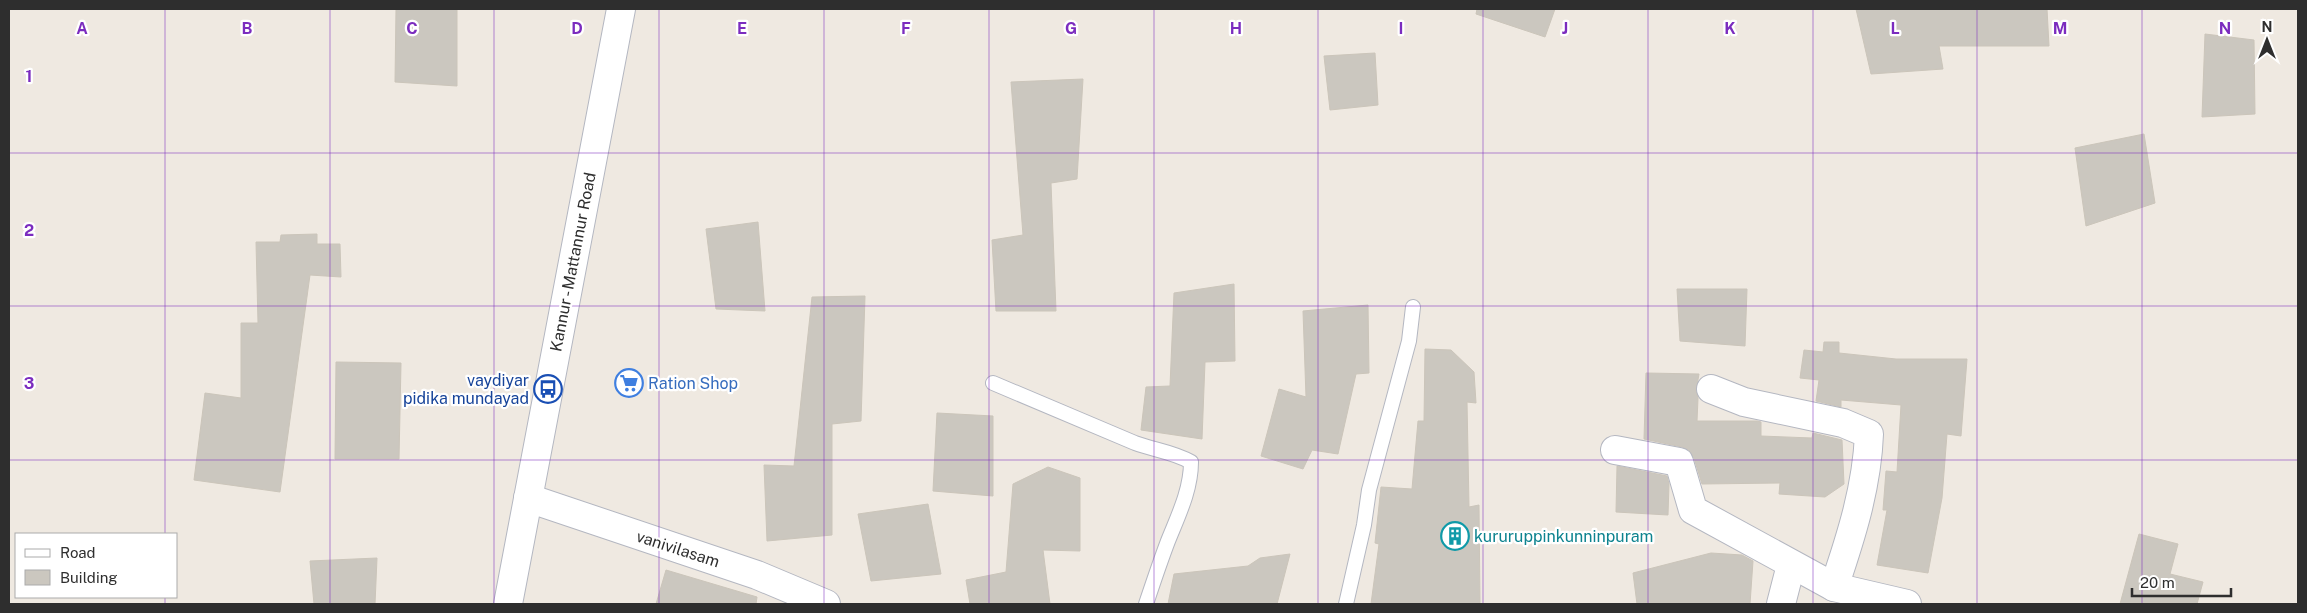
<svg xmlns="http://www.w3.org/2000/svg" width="2307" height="613" viewBox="0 0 2307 613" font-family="'Public Sans',sans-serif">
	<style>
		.building { fill: #cbc7bf; stroke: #cbc5ba }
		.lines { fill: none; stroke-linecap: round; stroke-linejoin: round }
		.service-casing { stroke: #b4b7c1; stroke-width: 16 }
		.minor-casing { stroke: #b4b7c1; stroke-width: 30 }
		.secondary-casing { stroke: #b4b7c1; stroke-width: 30 }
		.service { stroke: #fff; stroke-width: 14 }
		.minor { stroke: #fff; stroke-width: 28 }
		.secondary { stroke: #fff; stroke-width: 28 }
		.grid { fill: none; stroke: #7b2cbf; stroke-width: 1; stroke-opacity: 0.55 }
		.labels { text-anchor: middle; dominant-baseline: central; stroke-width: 4.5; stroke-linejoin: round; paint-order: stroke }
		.street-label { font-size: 16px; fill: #2e2e2e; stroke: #fff }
		.transit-label { font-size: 16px; fill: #164399; stroke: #fff; text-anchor: end }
		.shop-label { font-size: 16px; fill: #366cbe; stroke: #fff; text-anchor: start }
		.culture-label { font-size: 16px; fill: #0d838f; stroke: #fff; text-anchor: start }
		.grid-label { font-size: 16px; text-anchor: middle; font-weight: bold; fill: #7b2cbf; stroke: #fff; stroke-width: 4.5; stroke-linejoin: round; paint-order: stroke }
	</style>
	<rect width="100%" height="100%" fill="#efe9e1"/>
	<g class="building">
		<path d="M 396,9 L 457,9 L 457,86 L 395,82 Z"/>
		<path d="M 1477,9 L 1555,9 L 1545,37 L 1476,14 Z"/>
		<path d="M 1856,9 L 2047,9 L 2049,46 L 1939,46 L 1943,69 L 1871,74 Z"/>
		<path d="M 2205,34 L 2254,40 L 2255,114 L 2202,117 Z"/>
		<path d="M 1375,53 L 1378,105 L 1330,110 L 1324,56 Z"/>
		<path d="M 1083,79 L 1077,179 L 1051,183 L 1056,311 L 996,311 L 992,240 L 1023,235 L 1011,82 Z"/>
		<path d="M 2144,134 L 2155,203 L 2086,226 L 2075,148 Z"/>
		<path d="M 758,222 L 765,311 L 716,309 L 706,229 Z"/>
		<path d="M 317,234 L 317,244 L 340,244 L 341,277 L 310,275 L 280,492 L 194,480 L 205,393 L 241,398 L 241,323 L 258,323 L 256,242 L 280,242 L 281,235 Z"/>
		<path d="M 1234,284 L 1235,361 L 1205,362 L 1202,439 L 1141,430 L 1146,387 L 1170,386 L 1174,293 Z"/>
		<path d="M 1677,289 L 1747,289 L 1745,346 L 1680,341 Z"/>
		<path d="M 865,296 L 861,421 L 832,424 L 832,535 L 767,541 L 764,465 L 794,466 L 812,297 Z"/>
		<path d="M 1368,305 L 1369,373 L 1356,374 L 1338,454 L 1312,450 L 1303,469 L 1261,456 L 1279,389 L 1306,397 L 1303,311 Z"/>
		<path d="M 1824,342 L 1839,342 L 1839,353 L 1896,359 L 1967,359 L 1961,436 L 1947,434 L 1942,498 L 1928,573 L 1877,565 L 1887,510 L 1883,510 L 1886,471 L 1897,472 L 1901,405 L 1841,400 L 1841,407 L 1816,401 L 1819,380 L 1800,378 L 1804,350 L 1823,352 Z"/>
		<path d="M 1425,349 L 1451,350 L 1474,372 L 1476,403 L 1467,402 L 1469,507 L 1479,505 L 1480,604 L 1371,604 L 1379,544 L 1375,543 L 1381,487 L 1412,489 L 1418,421 L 1424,421 Z"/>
		<path d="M 336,362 L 401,363 L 399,459 L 335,459 Z"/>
		<path d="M 1646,373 L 1699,374 L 1696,391 L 1698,398 L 1697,421 L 1757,421 L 1761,422 L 1761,436 L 1812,438 L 1813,433 L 1842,440 L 1844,484 L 1825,497 L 1779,494 L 1780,483 L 1702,484 L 1694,458 L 1689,450 L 1682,447 L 1644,439 Z"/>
		<path d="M 937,413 L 993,416 L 993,496 L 933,491 Z"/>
		<path d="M 1617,466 L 1667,476 L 1669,484 L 1668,515 L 1616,512 Z"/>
		<path d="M 1048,467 L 1080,478 L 1080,551 L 1043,550 L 1050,604 L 970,604 L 966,580 L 1006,572 L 1013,484 Z"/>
		<path d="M 928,504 L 941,574 L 871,581 L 858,514 Z"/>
		<path d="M 2139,534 L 2178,544 L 2170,574 L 2203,582 L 2197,604 L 2120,604 Z"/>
		<path d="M 1711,553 L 1742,555 L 1753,561 L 1750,604 L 1637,604 L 1633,573 Z"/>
		<path d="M 1290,554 L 1277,604 L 1168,604 L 1174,574 L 1248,566 L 1260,558 Z"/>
		<path d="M 377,558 L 375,604 L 314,604 L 310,561 Z"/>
		<path d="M 666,570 L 757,597 L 756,604 L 656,604 Z"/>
	</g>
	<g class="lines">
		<defs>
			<g id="service">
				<path d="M 993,383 L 1135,443 C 1154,450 1174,452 1191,462 C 1191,490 1178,516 1168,541 C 1160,562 1153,583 1146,604"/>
				<path d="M 1346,604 L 1364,525 L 1369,490 L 1409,341 L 1413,307"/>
			</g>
			<g id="minor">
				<path d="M 1711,389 L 1744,402 L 1843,423 L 1869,434 C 1867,487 1851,537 1834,587"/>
				<path d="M 1615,450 L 1679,462 L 1693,510 L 1834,587 L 1907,604"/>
				<path d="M 528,498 L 757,575 L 826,604"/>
				<path d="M 1781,604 L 1791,565"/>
			</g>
			<path id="secondary" d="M 508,604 L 621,9"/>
		</defs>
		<use href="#service" class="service-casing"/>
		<use href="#minor" class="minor-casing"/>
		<use href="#secondary" class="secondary-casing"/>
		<use href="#service" class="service"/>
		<use href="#minor" class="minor"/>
		<use href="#secondary" class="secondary"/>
	</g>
	<path class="grid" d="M 165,9 L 165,534M 330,9 L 330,604M 494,9 L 494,604M 659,9 L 659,604M 824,9 L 824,604M 989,9 L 989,604M 1154,9 L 1154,604M 1318,9 L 1318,604M 1483,9 L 1483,604M 1648,9 L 1648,604M 1813,9 L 1813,604M 1977,9 L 1977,604M 2142,9 L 2142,604M 9,153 L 2298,153M 9,306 L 2298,306M 9,460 L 2298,460M 165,597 L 165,604"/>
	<defs>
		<symbol id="supermarket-ring" viewBox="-11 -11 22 22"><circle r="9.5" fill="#fff" stroke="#3f7fe0" stroke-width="1.5"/><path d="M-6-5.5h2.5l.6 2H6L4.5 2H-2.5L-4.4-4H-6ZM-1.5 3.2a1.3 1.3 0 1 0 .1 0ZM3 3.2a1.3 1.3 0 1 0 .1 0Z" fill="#3f7fe0"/></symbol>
		<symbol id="bus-ring" viewBox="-11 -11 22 22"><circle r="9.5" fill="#fff" stroke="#1a4fb4" stroke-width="1.5"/><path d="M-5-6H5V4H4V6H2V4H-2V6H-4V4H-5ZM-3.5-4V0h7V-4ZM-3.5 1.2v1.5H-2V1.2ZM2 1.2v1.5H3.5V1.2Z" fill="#1a4fb4"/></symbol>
		<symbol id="building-ring" viewBox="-11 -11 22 22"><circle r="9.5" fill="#fff" stroke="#0f9aa8" stroke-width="1.5"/><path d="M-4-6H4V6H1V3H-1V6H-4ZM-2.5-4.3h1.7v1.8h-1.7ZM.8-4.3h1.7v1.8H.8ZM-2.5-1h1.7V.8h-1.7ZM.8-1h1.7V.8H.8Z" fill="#0f9aa8"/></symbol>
	</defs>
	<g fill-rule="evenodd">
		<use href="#supermarket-ring" x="613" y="367" width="32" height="32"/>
		<use href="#bus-ring" x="532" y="373" width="32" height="32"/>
		<use href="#building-ring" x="1439" y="520" width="32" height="32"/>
	</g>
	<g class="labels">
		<g class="street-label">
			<text transform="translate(573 262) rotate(-79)">Kannur - Mattannur Road</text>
			<text transform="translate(678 549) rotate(18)">vanivilasam</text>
		</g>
		<g class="transit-label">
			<text x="529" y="380">vaydiyar<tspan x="529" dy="18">pidika mundayad</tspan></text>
		</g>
		<g class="shop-label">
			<text x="648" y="383">Ration Shop</text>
		</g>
		<g class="culture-label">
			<text x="1474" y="536">kururuppinkunninpuram</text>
		</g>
	</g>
	<g class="grid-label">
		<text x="82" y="34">A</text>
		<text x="247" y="34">B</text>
		<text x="412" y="34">C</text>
		<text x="577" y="34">D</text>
		<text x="742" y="34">E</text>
		<text x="906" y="34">F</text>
		<text x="1071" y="34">G</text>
		<text x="1236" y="34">H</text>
		<text x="1401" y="34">I</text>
		<text x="1565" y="34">J</text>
		<text x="1730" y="34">K</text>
		<text x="1895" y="34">L</text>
		<text x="2060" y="34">M</text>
		<text x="2225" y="34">N</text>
		<text x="29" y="82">1</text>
		<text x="29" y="236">2</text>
		<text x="29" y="389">3</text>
	</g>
	<rect width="2307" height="613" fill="none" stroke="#2e2e2e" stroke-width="20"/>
	<rect x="15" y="533" width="162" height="65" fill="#ffffff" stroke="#ababab"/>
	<rect x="25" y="549" width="25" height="8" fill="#ffffff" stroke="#ababab"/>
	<text x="60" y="558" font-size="15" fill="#2e2e2e">Road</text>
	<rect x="25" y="570" width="25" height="15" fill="#cbc7bf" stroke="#ababab"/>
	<text x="60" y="583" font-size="15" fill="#2e2e2e">Building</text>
	<g transform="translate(2267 40)" stroke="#ffffff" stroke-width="4" paint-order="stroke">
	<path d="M0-4L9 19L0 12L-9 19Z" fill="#2e2e2e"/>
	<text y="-8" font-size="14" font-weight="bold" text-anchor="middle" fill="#2e2e2e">N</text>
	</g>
	<path d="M2132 588v8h99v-8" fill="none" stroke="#2e2e2e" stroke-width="2.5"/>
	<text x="2140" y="588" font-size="15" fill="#2e2e2e" stroke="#ffffff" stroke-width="4" paint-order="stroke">20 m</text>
</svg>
